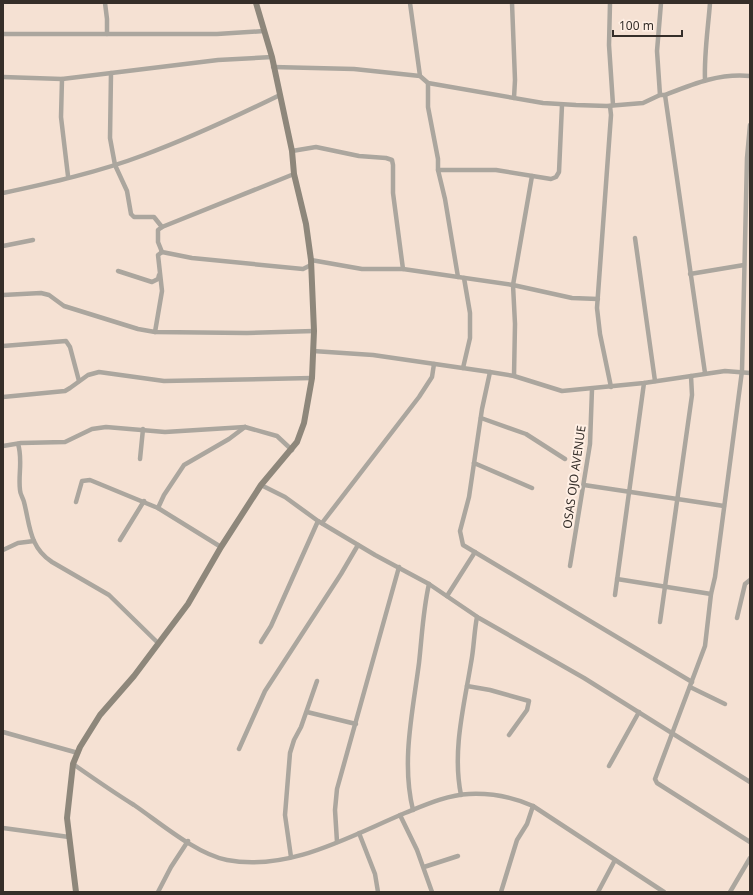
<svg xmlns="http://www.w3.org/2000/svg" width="753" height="895" viewBox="0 0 753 895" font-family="'Noto Sans',sans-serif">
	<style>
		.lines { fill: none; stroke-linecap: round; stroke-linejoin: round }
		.street { stroke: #aba69e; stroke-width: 4.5 }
		.secondary { stroke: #8e877b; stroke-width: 6 }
		.labels { text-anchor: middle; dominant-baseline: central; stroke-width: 4; stroke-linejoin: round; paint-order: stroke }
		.street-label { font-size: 12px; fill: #352e29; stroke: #ffefe4 }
	</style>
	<rect width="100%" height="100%" fill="#f5e1d3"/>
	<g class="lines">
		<g class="street">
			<path d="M 105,3 L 107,19 L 107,34"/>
			<path d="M 410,3 L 420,76"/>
			<path d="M 512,3 L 515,80 L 514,98"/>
			<path d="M 610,3 L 609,45 L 613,105"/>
			<path d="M 3,34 L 217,34 L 264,31"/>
			<path d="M 273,67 L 354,69 L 420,76 L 428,83 L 543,103 L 576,105 L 607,106 L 643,103 L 660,95 L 665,95 C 693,84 719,73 750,76"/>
			<path d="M 111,73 L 110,138 L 115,165 L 127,191 L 131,214 L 134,217 L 154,217 L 162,227"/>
			<path d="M 3,77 L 62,79 L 218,60 L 272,57"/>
			<path d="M 62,79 L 61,117 L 68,176"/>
			<path d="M 705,80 C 704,54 708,29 710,3"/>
			<path d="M 428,83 L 428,107 L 438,159 L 438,170 L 445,199 L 458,277"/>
			<path d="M 660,95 L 657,51 L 661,3"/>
			<path d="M 665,95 L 705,373"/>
			<path d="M 610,106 L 611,115 L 597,308 L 600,334 L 611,387"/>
			<path d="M 750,125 L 747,158 L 742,371 L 715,577 L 711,594 L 705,646 L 655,779 L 657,783 L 750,842"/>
			<path d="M 292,151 L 316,147 L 359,156 L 386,158 L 392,160 L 393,165 L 393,193 L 403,269"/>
			<path d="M 438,170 L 496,170 L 551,179 L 556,177 L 559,172 L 562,105"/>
			<path d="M 3,193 C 50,183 99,172 144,155 C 190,138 235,117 280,95"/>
			<path d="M 635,238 L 655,381"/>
			<path d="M 3,246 L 33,240"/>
			<path d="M 162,252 L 158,242 L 158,230 L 162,227 L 294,174"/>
			<path d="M 162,252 L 192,258 L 303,269 L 311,265"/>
			<path d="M 311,260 L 362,269 L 403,269 L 513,285 L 572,298 L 598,299"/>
			<path d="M 118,271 L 152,282 L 158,279 L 159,275"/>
			<path d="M 690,274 L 744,265"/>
			<path d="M 3,295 L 41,293 L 49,295 L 64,306 L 138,329 L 155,332 L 247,333 L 314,331"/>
			<path d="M 155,332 L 162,291 L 158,255 L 162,252"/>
			<path d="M 3,346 L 66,341 L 70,347 L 79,381"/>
			<path d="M 313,351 L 373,355 L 490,372 L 514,376 L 562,391 L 644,383 L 725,371 L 750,373"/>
			<path d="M 463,368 L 470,338 L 470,313 L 464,278"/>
			<path d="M 490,372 L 482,409 L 469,497 L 460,531 L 463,545 L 692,682"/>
			<path d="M 514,376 L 515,324 L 513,285 L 532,176"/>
			<path d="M 3,397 L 65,391 L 70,388 L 88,375 L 99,372 L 164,381 L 312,378"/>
			<path d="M 481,418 L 526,434 L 565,459"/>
			<path d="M 18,444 C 23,459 18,475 20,490 C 20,494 23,498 24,502 C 30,525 29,547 52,562 L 109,595 L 158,643"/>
			<path d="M 3,446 L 21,443 L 65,442 L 92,429 L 106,427 L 165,432 L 245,427 L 277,436 L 292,450"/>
			<path d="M 140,459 L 143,429"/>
			<path d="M 474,463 L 532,488"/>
			<path d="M 261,485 L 285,497 L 318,521 L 375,555 L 429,584 L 479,618 L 584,678 L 750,782"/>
			<path d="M 584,485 L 724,506"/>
			<path d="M 76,502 L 82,481 L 90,480 L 158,508 L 221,547"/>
			<path d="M 158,508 L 164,495 L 184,465 L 229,439 L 245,427"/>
			<path d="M 322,523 L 419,397 L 432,377 L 434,364"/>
			<path d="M 120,540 L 144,501"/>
			<path d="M 3,550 L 18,543 L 34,541"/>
			<path d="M 570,566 L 590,444 L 592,389"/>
			<path d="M 617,579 L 711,594"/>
			<path d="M 615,595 L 644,383"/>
			<path d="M 447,596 L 475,552"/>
			<path d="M 737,618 L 745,584 L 750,580"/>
			<path d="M 660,622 L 692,395 L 691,376"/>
			<path d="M 261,642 L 271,626 L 318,521"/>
			<path d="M 467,686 L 490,690 L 529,701 L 527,710 L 509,735"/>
			<path d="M 690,687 L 725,704"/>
			<path d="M 307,712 L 356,724"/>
			<path d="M 3,732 L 78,753"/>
			<path d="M 239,749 L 265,691 L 341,574 L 358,545"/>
			<path d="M 73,764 C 93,778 113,792 134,805 C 159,822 196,854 227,860 C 289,872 350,836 405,813 C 425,805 447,795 469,794 C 491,793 513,797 533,806 L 664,892"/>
			<path d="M 609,766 L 639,712"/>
			<path d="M 461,795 C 452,751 464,706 471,663 C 474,648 474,632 477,617"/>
			<path d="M 413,810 C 401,762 413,710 419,663 C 422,636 423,610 429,584"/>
			<path d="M 400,815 L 417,850 L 432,892"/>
			<path d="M 3,828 L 69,837"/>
			<path d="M 359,833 L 375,874 L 378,892"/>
			<path d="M 337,842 L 335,810 L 337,789 L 399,567"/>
			<path d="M 291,857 L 285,815 L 290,753 L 294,740 L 301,727 L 317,681"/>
			<path d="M 424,867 L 458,856"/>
			<path d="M 158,892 L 171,867 L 188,841"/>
			<path d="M 501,892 L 517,840 L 527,824 L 533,806"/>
			<path d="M 598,892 L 615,860"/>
			<path d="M 730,892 L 750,858"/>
		</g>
		<path class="secondary" d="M 76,892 L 67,818 L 73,764 L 80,747 L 100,715 L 134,676 L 188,604 L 221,547 L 261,485 L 297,442 L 304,423 L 312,378 L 314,331 L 311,260 L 306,224 L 294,174 L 292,151 L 272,57 L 256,3"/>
	</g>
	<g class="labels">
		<g class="street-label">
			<text transform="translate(574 477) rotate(-82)">OSAS OJO AVENUE</text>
		</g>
	</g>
	<rect width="753" height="895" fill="none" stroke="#352e29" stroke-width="8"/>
	<path d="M613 30v6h69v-6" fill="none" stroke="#352e29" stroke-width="2"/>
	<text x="619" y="30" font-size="12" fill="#352e29" stroke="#ffefe4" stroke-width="3" paint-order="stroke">100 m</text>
</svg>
